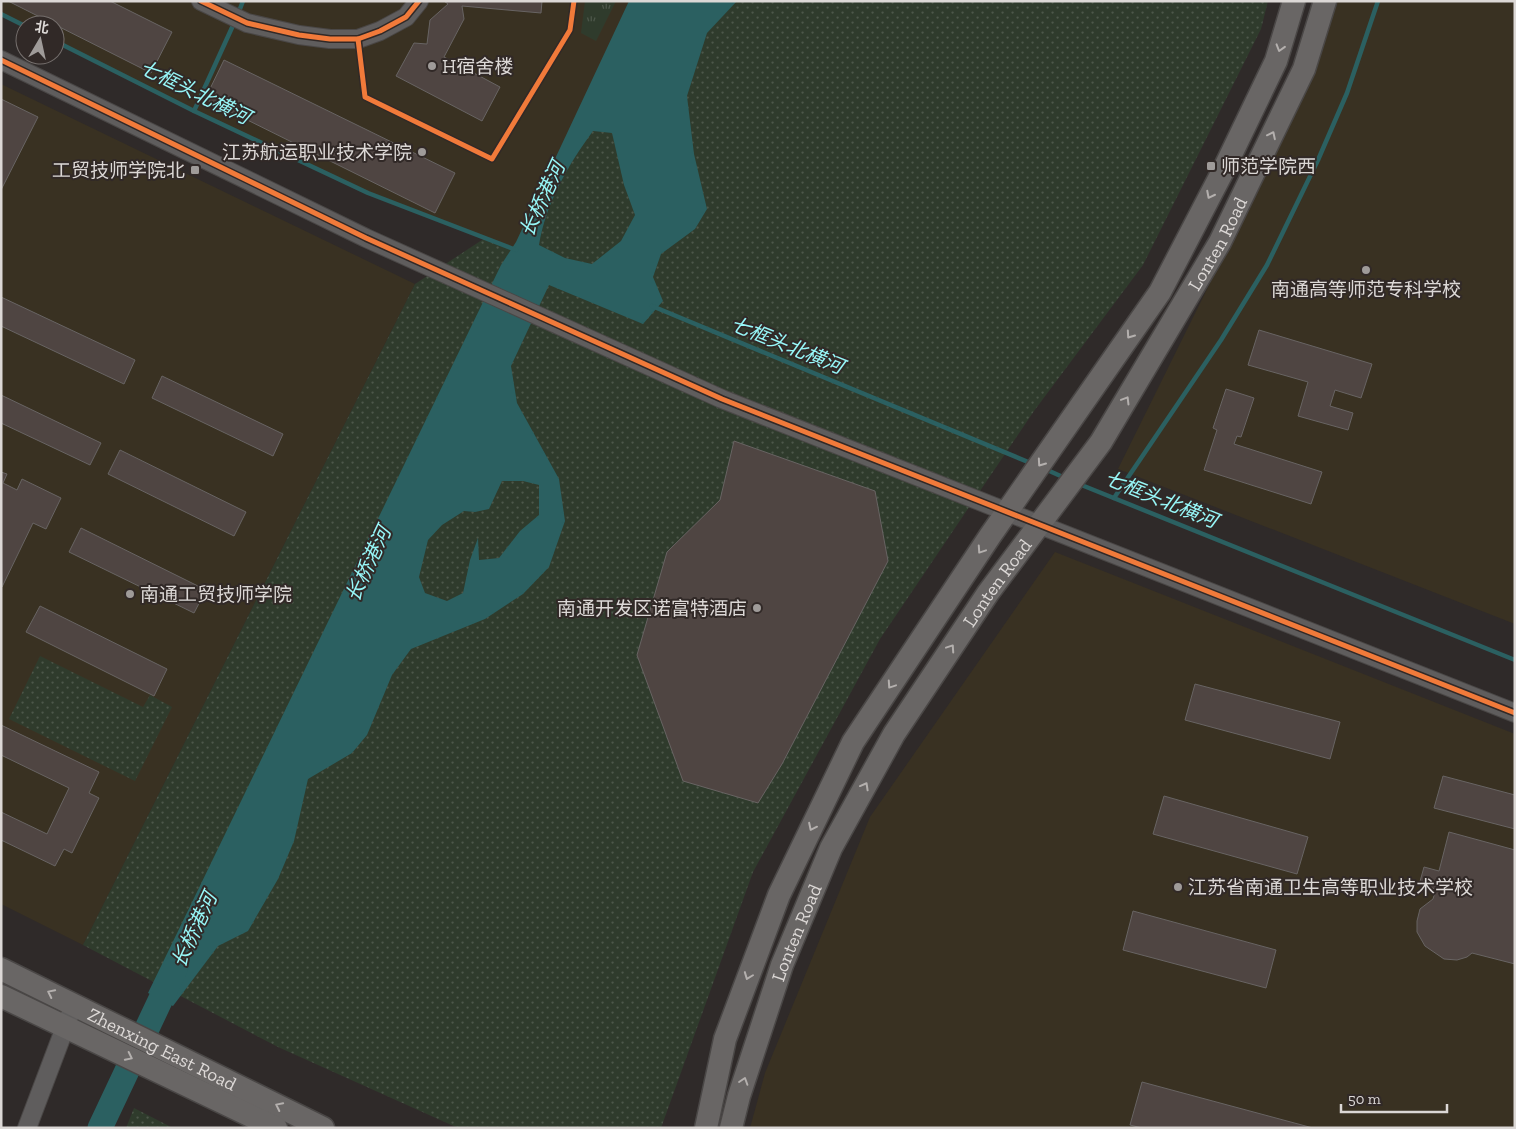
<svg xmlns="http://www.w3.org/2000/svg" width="1516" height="1129" viewBox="0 0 1516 1129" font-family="'Zilla Slab','Noto Sans SC',serif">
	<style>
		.education { fill: #393122 }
		.grass { fill: url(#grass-tufts) }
		.park { fill: url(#park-dots) }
		.water { fill: #2b6061; fill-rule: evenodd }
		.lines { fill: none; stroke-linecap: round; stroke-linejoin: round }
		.stream { stroke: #2b6061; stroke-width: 4.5 }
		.river { stroke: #2b6061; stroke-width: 25 }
		.building { fill: #4f4542; stroke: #686463 }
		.minor-casing { stroke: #4a4746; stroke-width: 20 }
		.major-casing { stroke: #4a4746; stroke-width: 25 }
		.minor { stroke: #5f5d5d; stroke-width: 18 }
		.major { stroke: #696665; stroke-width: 22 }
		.cycleway-casing { stroke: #312927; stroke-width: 8 }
		.cycleway { stroke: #f17a3a; stroke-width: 5 }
		.oneway { stroke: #b4b0ae }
		.poi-dot { fill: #9f9b99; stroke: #312927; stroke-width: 2 }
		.labels { text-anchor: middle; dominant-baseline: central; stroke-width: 4; stroke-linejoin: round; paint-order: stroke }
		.poi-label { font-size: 19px; fill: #dcd8d6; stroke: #312927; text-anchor: start }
		.street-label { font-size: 19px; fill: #dcd8d6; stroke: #312927 }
		.water-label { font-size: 20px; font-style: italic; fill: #97f7f8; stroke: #312927 }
	</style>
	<defs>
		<pattern id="grass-tufts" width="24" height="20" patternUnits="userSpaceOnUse" patternTransform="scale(1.25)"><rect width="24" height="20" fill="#2f3b2c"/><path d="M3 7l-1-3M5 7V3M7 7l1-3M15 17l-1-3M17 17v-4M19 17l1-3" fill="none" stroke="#4d574a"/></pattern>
		<pattern id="park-dots" width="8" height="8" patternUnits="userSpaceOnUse" patternTransform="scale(1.25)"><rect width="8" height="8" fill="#2f3b2c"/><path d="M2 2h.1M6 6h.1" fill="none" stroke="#4d574a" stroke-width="1.8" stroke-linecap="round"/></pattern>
	</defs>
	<rect width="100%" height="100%" fill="#2f2a29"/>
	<g class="education">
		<path d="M 1,1 L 636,1 L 517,250 L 368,193 L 194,111 L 55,41 L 55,25 L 25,26 L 1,14 Z"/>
		<path d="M 1338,1 L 1515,1 L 1515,624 L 1118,469 L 1315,71 Z"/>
		<path d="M 1,84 L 415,284 L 83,945 L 1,904 Z"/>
		<path d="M 1055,552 L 1515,734 L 1515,1128 L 750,1128 L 765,1073 L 870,817 Z"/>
	</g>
	<path class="grass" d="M 585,1 L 616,1 L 596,41 L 581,33 Z"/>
	<g class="park">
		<path d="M 636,1 L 1268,1 L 1261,29 L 1143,265 L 1034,411 L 880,639 L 753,872 L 661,1128 L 458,1128 L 278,1047 L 83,945 L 415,284 L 485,238 L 516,250 Z"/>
		<path d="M 40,656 L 143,707 L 150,695 L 172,707 L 135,781 L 9,719 Z"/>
		<path d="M 134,1108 L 173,1128 L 126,1128 Z"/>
	</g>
	<path class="water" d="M 629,1 L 737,1 L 707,33 L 687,96 L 694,154 L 707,209 L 695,229 L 661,254 L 653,277 L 663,301 L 643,324 L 549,285 L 511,366 L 517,403 L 559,479 L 565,521 L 549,567 L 523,594 L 485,619 L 411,649 L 392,675 L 367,735 L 352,753 L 308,779 L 294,841 L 278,879 L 248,931 L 218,946 L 173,1006 L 148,993 L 501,265 L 516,242 ZM 593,131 L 612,133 L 624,185 L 635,215 L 621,241 L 592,264 L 565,258 L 539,245 C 546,203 568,165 593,131 ZM 502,481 L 523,481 L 539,485 L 539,515 L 520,531 L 499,558 L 479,560 L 478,538 L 470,560 L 463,593 L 447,601 L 425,593 L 419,577 L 428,540 L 442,525 L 464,511 L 475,512 L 489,509 Z"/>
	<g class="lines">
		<g class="stream">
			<path d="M 1,14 L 25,26"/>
			<path d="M 238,14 L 243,1"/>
			<path d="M 55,41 L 194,111 L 368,193 L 516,250"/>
			<path d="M 194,111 L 235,21"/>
			<path d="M 652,306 L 1033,464"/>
			<path d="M 1045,469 L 1065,478"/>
			<path d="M 1079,484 L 1515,660"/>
			<path d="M 1114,498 L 1221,340 L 1267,265 L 1318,160 L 1347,93 L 1378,1"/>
		</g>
		<path class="river" d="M 100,1128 L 175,969"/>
	</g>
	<g class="building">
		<path d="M 8,1 L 110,1 L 172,32 L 151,73 Z"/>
		<path d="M 444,1 L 542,1 L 541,13 L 462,6 L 464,19 L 444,57 L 500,87 L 482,121 L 396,76 L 414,43 L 427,44 L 430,20 L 448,4 Z"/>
		<path d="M 224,60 L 455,173 L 435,213 L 205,99 Z"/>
		<path d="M 1,99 L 38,117 L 1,190 Z"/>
		<path d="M 1,297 L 135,360 L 124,384 L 1,326 Z"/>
		<path d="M 1259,330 L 1372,364 L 1361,398 L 1335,390 L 1330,406 L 1353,413 L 1348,430 L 1298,416 L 1308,382 L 1248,365 Z"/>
		<path d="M 162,376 L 283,434 L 273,456 L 152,398 Z"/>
		<path d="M 1226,389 L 1254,398 L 1241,437 L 1237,436 L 1234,444 L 1322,472 L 1311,504 L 1204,470 L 1217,430 L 1213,428 Z"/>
		<path d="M 1,395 L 101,443 L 90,465 L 1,423 Z"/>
		<path d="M 734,441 L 875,491 L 888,561 L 782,764 L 758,803 L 683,781 L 637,655 L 667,552 L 720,500 Z"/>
		<path d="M 120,450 L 246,512 L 234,536 L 108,474 Z"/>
		<path d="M 1,472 L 7,474 L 3,483 L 17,490 L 22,479 L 61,498 L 46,529 L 33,523 L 2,587 Z"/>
		<path d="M 81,528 L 206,590 L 194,613 L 69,552 Z"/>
		<path d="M 40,606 L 167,669 L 154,696 L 26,632 Z"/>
		<path d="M 1195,684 L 1340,722 L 1330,759 L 1185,720 Z"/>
		<path d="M 1,725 L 99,772 L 89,793 L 99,798 L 72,853 L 64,849 L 55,866 L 1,840 L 1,812 L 47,834 L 69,788 L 1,755 Z"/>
		<path d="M 1443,776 L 1515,795 L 1515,829 L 1434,808 Z"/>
		<path d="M 1164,796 L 1308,837 L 1297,874 L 1153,834 Z"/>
		<path d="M 1449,832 L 1515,850 L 1515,964 L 1472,953 L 1467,957 L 1457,960 L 1444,959 L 1425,946 L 1417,932 L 1417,921 L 1420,909 L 1433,899 L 1436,889 L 1419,885 L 1424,867 L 1439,871 Z"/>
		<path d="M 1133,911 L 1276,950 L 1266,988 L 1123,950 Z"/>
		<path d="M 1142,1082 L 1313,1128 L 1142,1128 L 1130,1125 Z"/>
	</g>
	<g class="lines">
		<defs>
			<g id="minor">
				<path d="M 201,1 L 247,23 L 299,35 L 330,39 L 358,39 L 380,31 L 406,17 L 419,1"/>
				<path d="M 1,60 L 366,238 L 722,399 L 1515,713"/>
				<path d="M 27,1128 L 69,1017"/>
			</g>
			<g id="major">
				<path id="s1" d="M 1,969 L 323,1128"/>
				<path d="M 1,996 L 276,1128"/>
				<path d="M 706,1128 L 725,1039 L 779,895 L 853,742 L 990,536 L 1160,292 L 1224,169 L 1276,61 L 1294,1"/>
				<path id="s2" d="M 731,1128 L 739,1096 L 782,965 L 831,848 L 894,734 L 988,593 L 1101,442 L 1220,242 L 1304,69 L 1325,1"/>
			</g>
		</defs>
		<use href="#minor" class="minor-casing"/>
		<use href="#major" class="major-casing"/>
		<use href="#minor" class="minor"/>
		<use href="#major" class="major"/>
		<defs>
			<g id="cycleway">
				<path d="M 201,1 L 247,23 L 299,35 L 330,39 L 358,39 L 380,31 L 406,17 L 419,1"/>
				<path d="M 358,39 L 365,97 L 492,159 L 570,30 L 574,1"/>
				<path d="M 1,60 L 366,238 L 722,399 L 1515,713"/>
			</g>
		</defs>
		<use href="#cycleway" class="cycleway-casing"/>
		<use href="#cycleway" class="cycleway"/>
	</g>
	<defs><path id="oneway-chevron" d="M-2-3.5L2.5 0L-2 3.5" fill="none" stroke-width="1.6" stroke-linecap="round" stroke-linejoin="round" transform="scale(1.25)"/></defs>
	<g class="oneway">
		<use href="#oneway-chevron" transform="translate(1280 48) rotate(107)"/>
		<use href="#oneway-chevron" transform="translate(1272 135) rotate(-64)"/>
		<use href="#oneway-chevron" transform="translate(1210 195) rotate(117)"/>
		<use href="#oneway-chevron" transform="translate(1130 335) rotate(125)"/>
		<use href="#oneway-chevron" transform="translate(1126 400) rotate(-59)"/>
		<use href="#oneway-chevron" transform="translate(1041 463) rotate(125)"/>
		<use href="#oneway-chevron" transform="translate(981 550) rotate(124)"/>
		<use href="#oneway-chevron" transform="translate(951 648) rotate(-56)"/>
		<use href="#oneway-chevron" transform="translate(891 685) rotate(124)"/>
		<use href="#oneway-chevron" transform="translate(865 786) rotate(-61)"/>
		<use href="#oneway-chevron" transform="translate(812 827) rotate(116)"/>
		<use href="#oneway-chevron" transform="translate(748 976) rotate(111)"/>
		<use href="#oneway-chevron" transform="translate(51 993) rotate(-154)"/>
		<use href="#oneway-chevron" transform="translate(129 1057) rotate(26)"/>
		<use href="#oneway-chevron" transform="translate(744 1081) rotate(-72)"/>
		<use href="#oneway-chevron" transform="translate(279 1106) rotate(-154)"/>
	</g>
	<g class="poi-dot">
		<circle cx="432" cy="66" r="5"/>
		<circle cx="422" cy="152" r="5"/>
		<rect x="1206" y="161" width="10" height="10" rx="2.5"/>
		<rect x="190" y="165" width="10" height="10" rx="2.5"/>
		<circle cx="1366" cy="270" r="5"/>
		<circle cx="130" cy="594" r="5"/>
		<circle cx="757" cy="608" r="5"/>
		<circle cx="1178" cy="887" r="5"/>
	</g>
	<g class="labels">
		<g class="poi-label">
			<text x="442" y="66">H宿舍楼</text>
			<text x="412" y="152" text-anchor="end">江苏航运职业技术学院</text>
			<text x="1221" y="166">师范学院西</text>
			<text x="185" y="170" text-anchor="end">工贸技师学院北</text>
			<text x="1366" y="289" text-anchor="middle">南通高等师范专科学校</text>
			<text x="140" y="594">南通工贸技师学院</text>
			<text x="747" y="608" text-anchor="end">南通开发区诺富特酒店</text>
			<text x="1188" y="887">江苏省南通卫生高等职业技术学校</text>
		</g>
		<g class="street-label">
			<text stroke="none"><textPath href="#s2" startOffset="1016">Lonten Road</textPath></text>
			<text stroke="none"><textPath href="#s2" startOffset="611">Lonten Road</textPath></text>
			<text stroke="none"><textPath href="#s2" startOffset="206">Lonten Road</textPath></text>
			<text stroke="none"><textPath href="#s1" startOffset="180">Zhenxing East Road</textPath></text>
		</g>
		<g class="water-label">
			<text transform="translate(195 92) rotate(26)">七框头北横河</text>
			<text transform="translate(542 199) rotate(-65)">长桥港河</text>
			<text transform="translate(787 345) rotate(22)">七框头北横河</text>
			<text transform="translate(1161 499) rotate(22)">七框头北横河</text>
			<text transform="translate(368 564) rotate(-65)">长桥港河</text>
			<text transform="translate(194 930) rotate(-65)">长桥港河</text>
		</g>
	</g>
	<rect width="1516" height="1129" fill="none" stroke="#dcd8d6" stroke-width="5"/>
	<g transform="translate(40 40) rotate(9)"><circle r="24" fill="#312927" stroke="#756f6d"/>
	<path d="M0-4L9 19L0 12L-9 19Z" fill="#9f9b99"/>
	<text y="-8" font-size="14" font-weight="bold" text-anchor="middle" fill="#dcd8d6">北</text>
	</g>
	<path d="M1341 1104v8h106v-8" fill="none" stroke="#dcd8d6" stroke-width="2.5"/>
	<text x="1348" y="1104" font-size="15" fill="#dcd8d6" stroke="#312927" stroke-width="4" paint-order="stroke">50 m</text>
</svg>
